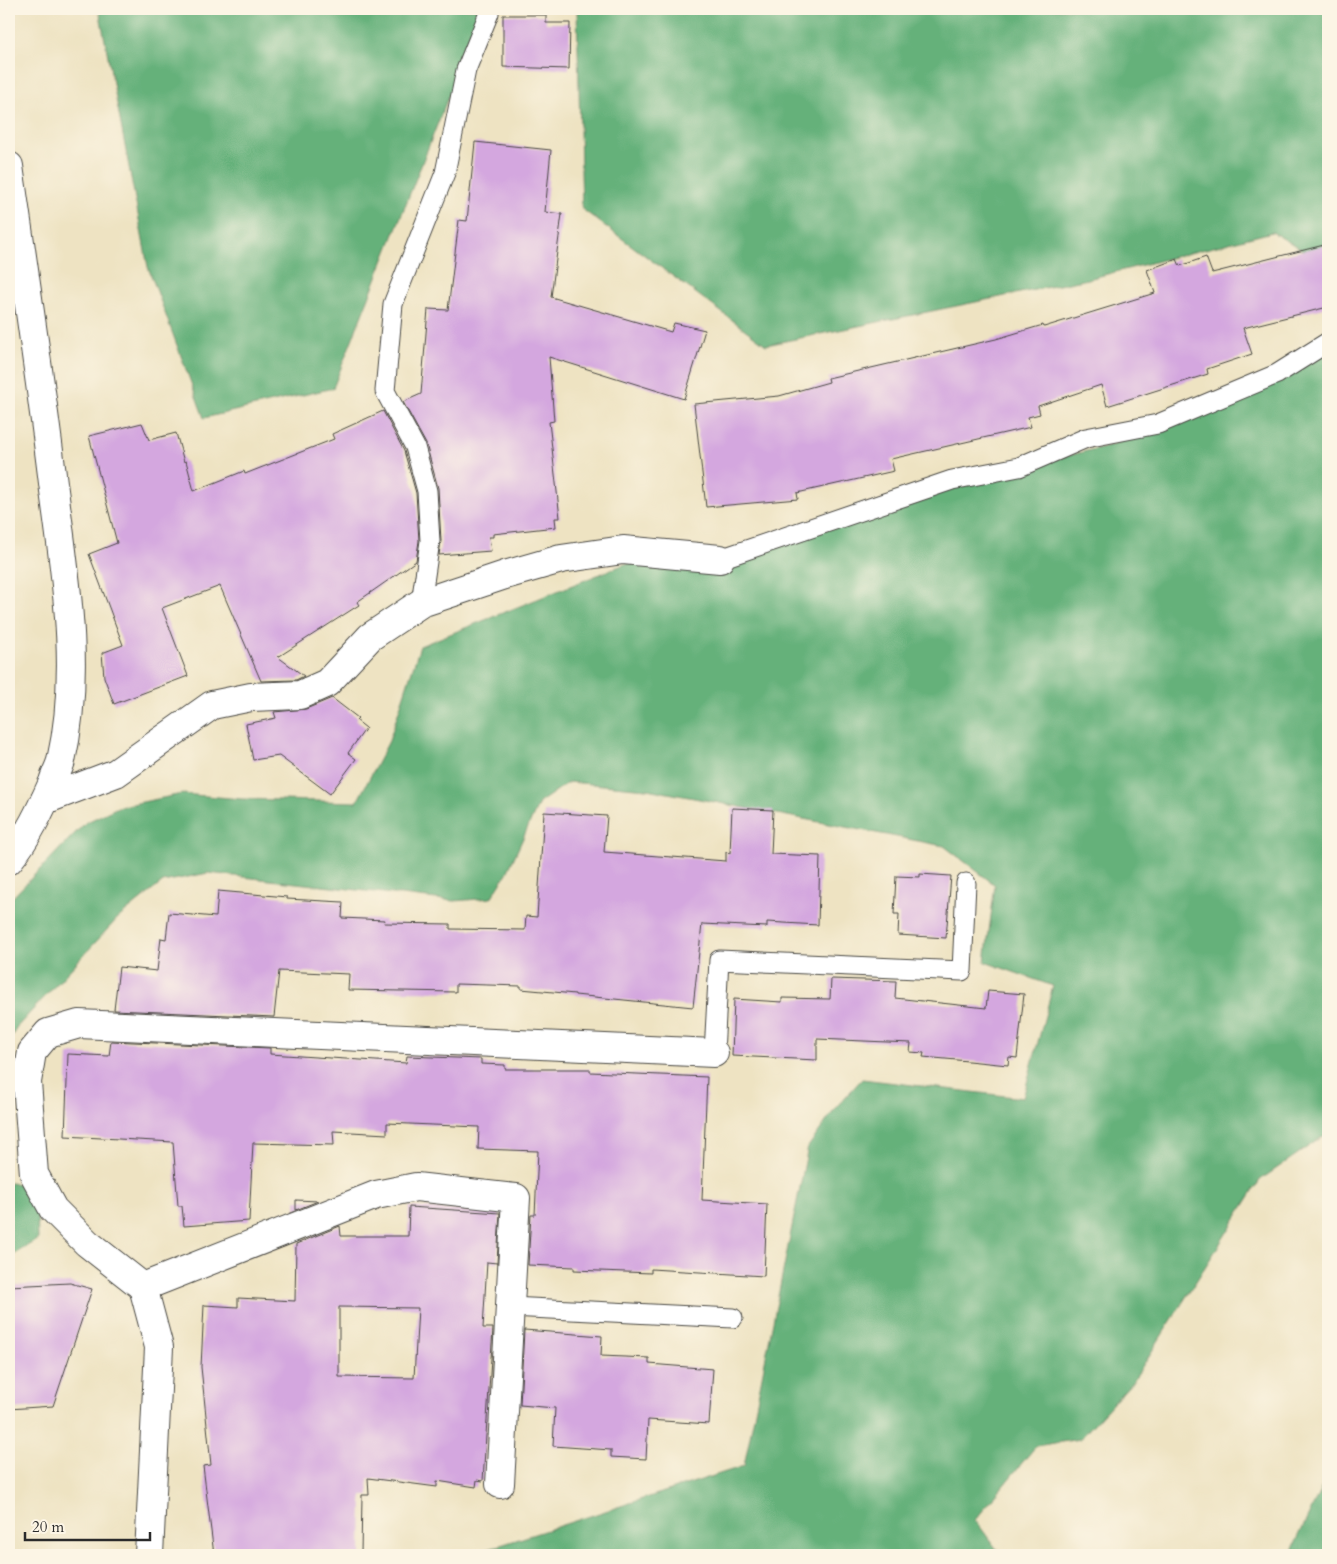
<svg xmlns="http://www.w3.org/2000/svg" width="1337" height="1564" viewBox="0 0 1337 1564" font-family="Cardo,serif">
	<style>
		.forest { fill: #65b17a; stroke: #486e52 }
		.building { fill: #d4a7df; fill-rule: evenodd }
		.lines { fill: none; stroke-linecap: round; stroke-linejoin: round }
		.lane-casing { stroke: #484742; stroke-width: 21 }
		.street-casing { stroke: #484742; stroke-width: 30 }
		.secondary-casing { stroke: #484742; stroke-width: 30 }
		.lane { stroke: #fff; stroke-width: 19 }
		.street { stroke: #fff; stroke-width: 28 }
		.secondary { stroke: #fff; stroke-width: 28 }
	</style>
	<rect width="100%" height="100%" fill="#fcf5e5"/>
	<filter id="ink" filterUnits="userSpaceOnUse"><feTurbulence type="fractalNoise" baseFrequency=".02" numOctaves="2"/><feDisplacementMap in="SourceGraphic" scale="10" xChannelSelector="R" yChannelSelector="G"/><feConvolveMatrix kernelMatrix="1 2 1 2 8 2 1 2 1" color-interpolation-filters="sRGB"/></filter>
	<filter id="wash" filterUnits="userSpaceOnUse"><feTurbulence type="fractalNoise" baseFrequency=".0096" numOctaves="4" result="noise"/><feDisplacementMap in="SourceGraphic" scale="20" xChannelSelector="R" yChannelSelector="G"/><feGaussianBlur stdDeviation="1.12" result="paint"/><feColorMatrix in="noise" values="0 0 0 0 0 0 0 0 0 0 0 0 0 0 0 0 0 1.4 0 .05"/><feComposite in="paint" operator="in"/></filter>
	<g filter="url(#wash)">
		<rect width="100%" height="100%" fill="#eee3c2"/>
		<g class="forest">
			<path d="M 99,9 L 483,9 L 333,388 L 204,418 L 148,267 Z"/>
			<path d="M 577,9 L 1328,9 L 1328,265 L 1272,232 L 1088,279 L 766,345 L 582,209 Z"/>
			<path d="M 1328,351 L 1328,1133 L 1260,1180 L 1133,1381 L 1080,1439 L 1036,1446 L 975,1520 L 1001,1555 L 470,1555 L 744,1466 L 808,1147 L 838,1105 L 862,1079 L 1023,1098 L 1053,986 L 985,962 L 995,885 L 944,846 L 647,789 L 569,782 L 539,803 L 507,873 L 491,898 L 454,901 L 208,873 L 163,882 L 118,918 L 16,1028 L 9,1043 L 9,901 L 85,823 L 118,807 L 182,794 L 242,799 L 357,802 L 389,741 L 420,646 L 625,564 L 786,544 L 938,488 L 1111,445 L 1285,377 Z"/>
			<path d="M 9,1183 L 23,1184 L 37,1211 L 38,1239 L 16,1253 L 9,1252 Z"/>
			<path d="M 1328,1474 L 1328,1555 L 1290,1555 Z"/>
		</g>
		<g id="blocks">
			<g class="building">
				<path d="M 503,15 L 546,15 L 546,23 L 570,23 L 569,69 L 503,67 Z"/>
				<path d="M 475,142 L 551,150 L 545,212 L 562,214 L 551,297 L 671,332 L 674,323 L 705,330 L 684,399 L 549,357 L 554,421 L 549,422 L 560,518 L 555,518 L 556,527 L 493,534 L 493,537 L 489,537 L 491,551 L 439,555 L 441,541 L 438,488 L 426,444 L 403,402 L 421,394 L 428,309 L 448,310 L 459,220 L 467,221 Z"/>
				<path d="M 1328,244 L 1328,307 L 1243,328 L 1252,354 L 1207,369 L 1208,374 L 1107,406 L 1101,385 L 1038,406 L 1040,414 L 1028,417 L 1031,427 L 891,459 L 894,471 L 797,493 L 798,499 L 706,507 L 694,404 L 779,396 L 829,382 L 828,378 L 996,339 L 1043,325 L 1044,327 L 1155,293 L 1147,270 L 1177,259 L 1180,266 L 1206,257 L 1212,273 Z"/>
				<path d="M 383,411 L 404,451 L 416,493 L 419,541 L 416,561 L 357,602 L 359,605 L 278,657 L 304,676 L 296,680 L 261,681 L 220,586 L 162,608 L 188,676 L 114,704 L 104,677 L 102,653 L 123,645 L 89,554 L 117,543 L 89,436 L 142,423 L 149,440 L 176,433 L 184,462 L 186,461 L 194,491 L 244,471 L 245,474 L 334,439 L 332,434 Z"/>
				<path d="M 332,698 L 358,718 L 356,720 L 366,728 L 348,753 L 356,759 L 330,794 L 279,756 L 253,760 L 246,724 L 276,718 L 274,712 L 306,709 Z"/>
				<path d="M 732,808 L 773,810 L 771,854 L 820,856 L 818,925 L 767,922 L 767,927 L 702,924 L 693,1007 L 575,995 L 575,994 L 521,989 L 521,986 L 456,984 L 456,992 L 348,990 L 349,974 L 279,971 L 274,1017 L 114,1010 L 119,967 L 157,971 L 161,938 L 166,939 L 169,913 L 216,917 L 218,891 L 287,897 L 287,899 L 343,902 L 342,918 L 385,920 L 384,923 L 450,924 L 450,929 L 525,930 L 526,916 L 537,917 L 544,812 L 607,816 L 604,852 L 726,861 L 726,852 L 730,853 Z"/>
				<path d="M 920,874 L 951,876 L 946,938 L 898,935 L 899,914 L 894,914 L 896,876 L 920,877 Z"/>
				<path d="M 831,979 L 896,981 L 895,998 L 986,1008 L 988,991 L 1024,994 L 1017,1058 L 1009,1057 L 1008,1065 L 968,1061 L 923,1057 L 924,1053 L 910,1052 L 911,1043 L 817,1039 L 817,1060 L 732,1056 L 734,999 L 782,1002 L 782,998 L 830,999 Z"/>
				<path d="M 111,1041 L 270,1048 L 270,1054 L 406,1063 L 407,1056 L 481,1059 L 481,1064 L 505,1065 L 505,1069 L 590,1069 L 590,1072 L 707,1077 L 702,1200 L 767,1204 L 764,1276 L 651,1269 L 651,1273 L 574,1270 L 574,1267 L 528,1265 L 531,1215 L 535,1215 L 538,1151 L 478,1149 L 479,1127 L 387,1123 L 387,1134 L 333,1131 L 334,1145 L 253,1143 L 249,1221 L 184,1226 L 182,1206 L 178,1206 L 173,1142 L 65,1136 L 68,1054 L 109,1056 Z"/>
				<path d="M 296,1200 L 318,1201 L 296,1210 Z"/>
				<path d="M 409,1207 L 500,1213 L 497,1263 L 487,1262 L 483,1328 L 493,1328 L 483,1481 L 477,1480 L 476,1487 L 437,1481 L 437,1487 L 368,1478 L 369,1495 L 362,1495 L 361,1555 L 214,1555 L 203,1466 L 211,1465 L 201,1367 L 204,1305 L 238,1307 L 238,1298 L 295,1301 L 296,1244 L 340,1226 L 341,1236 L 408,1236 ZM 339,1307 L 418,1308 L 414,1378 L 339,1377 Z"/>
				<path d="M 70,1283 L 92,1289 L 53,1406 L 9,1409 L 9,1286 Z"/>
				<path d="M 524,1330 L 602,1336 L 601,1356 L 649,1358 L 649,1364 L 713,1369 L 709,1424 L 648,1420 L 646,1459 L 611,1457 L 611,1450 L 553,1446 L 555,1408 L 520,1405 Z"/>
			</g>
		</g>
	</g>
	<g filter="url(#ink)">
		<use href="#blocks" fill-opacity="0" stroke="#484742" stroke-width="1"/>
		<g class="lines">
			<defs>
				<g id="lane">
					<path d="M 720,559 L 952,480 L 1019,467 L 1086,438 L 1158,424 L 1277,374 L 1328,342"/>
					<path d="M 421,603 L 430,541 L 427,491 L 415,447 L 385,391 L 393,304 L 445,173 L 466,70 L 489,13"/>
					<path d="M 9,829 L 21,846"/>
					<path d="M 714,1053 L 719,960 L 962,971 L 966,883"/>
					<path d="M 510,1307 L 733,1318"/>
				</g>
				<g id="street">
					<path d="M 45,800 L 116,773 L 212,705 L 251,697 L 300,695 L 327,683 L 370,637 L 421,603 L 505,575 L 561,559 L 623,550 L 720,559"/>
					<path d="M 143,1287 L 87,1243 L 53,1209 L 34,1174 L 27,1082 L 32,1052 L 48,1033 L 79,1024 L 714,1053"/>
					<path d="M 149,1555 L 159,1347 L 143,1287 L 376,1195 L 416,1187 L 516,1198 L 500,1484"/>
				</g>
				<path id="secondary" d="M 9,166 C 24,271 40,377 53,483 C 65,574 82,669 61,761 C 59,768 55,775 53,782 C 41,809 28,837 9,860"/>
			</defs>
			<use href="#lane" class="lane-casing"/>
			<use href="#street" class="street-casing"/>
			<use href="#secondary" class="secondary-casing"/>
			<use href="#lane" class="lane"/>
			<use href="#street" class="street"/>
			<use href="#secondary" class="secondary"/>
		</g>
	</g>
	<rect width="1337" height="1564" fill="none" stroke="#fcf5e5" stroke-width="30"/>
	<path d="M25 1532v8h125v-8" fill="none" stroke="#2b2b2b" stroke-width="2.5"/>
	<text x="32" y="1532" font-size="15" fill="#2b2b2b" stroke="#fcf5e5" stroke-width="4" paint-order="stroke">20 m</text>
</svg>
